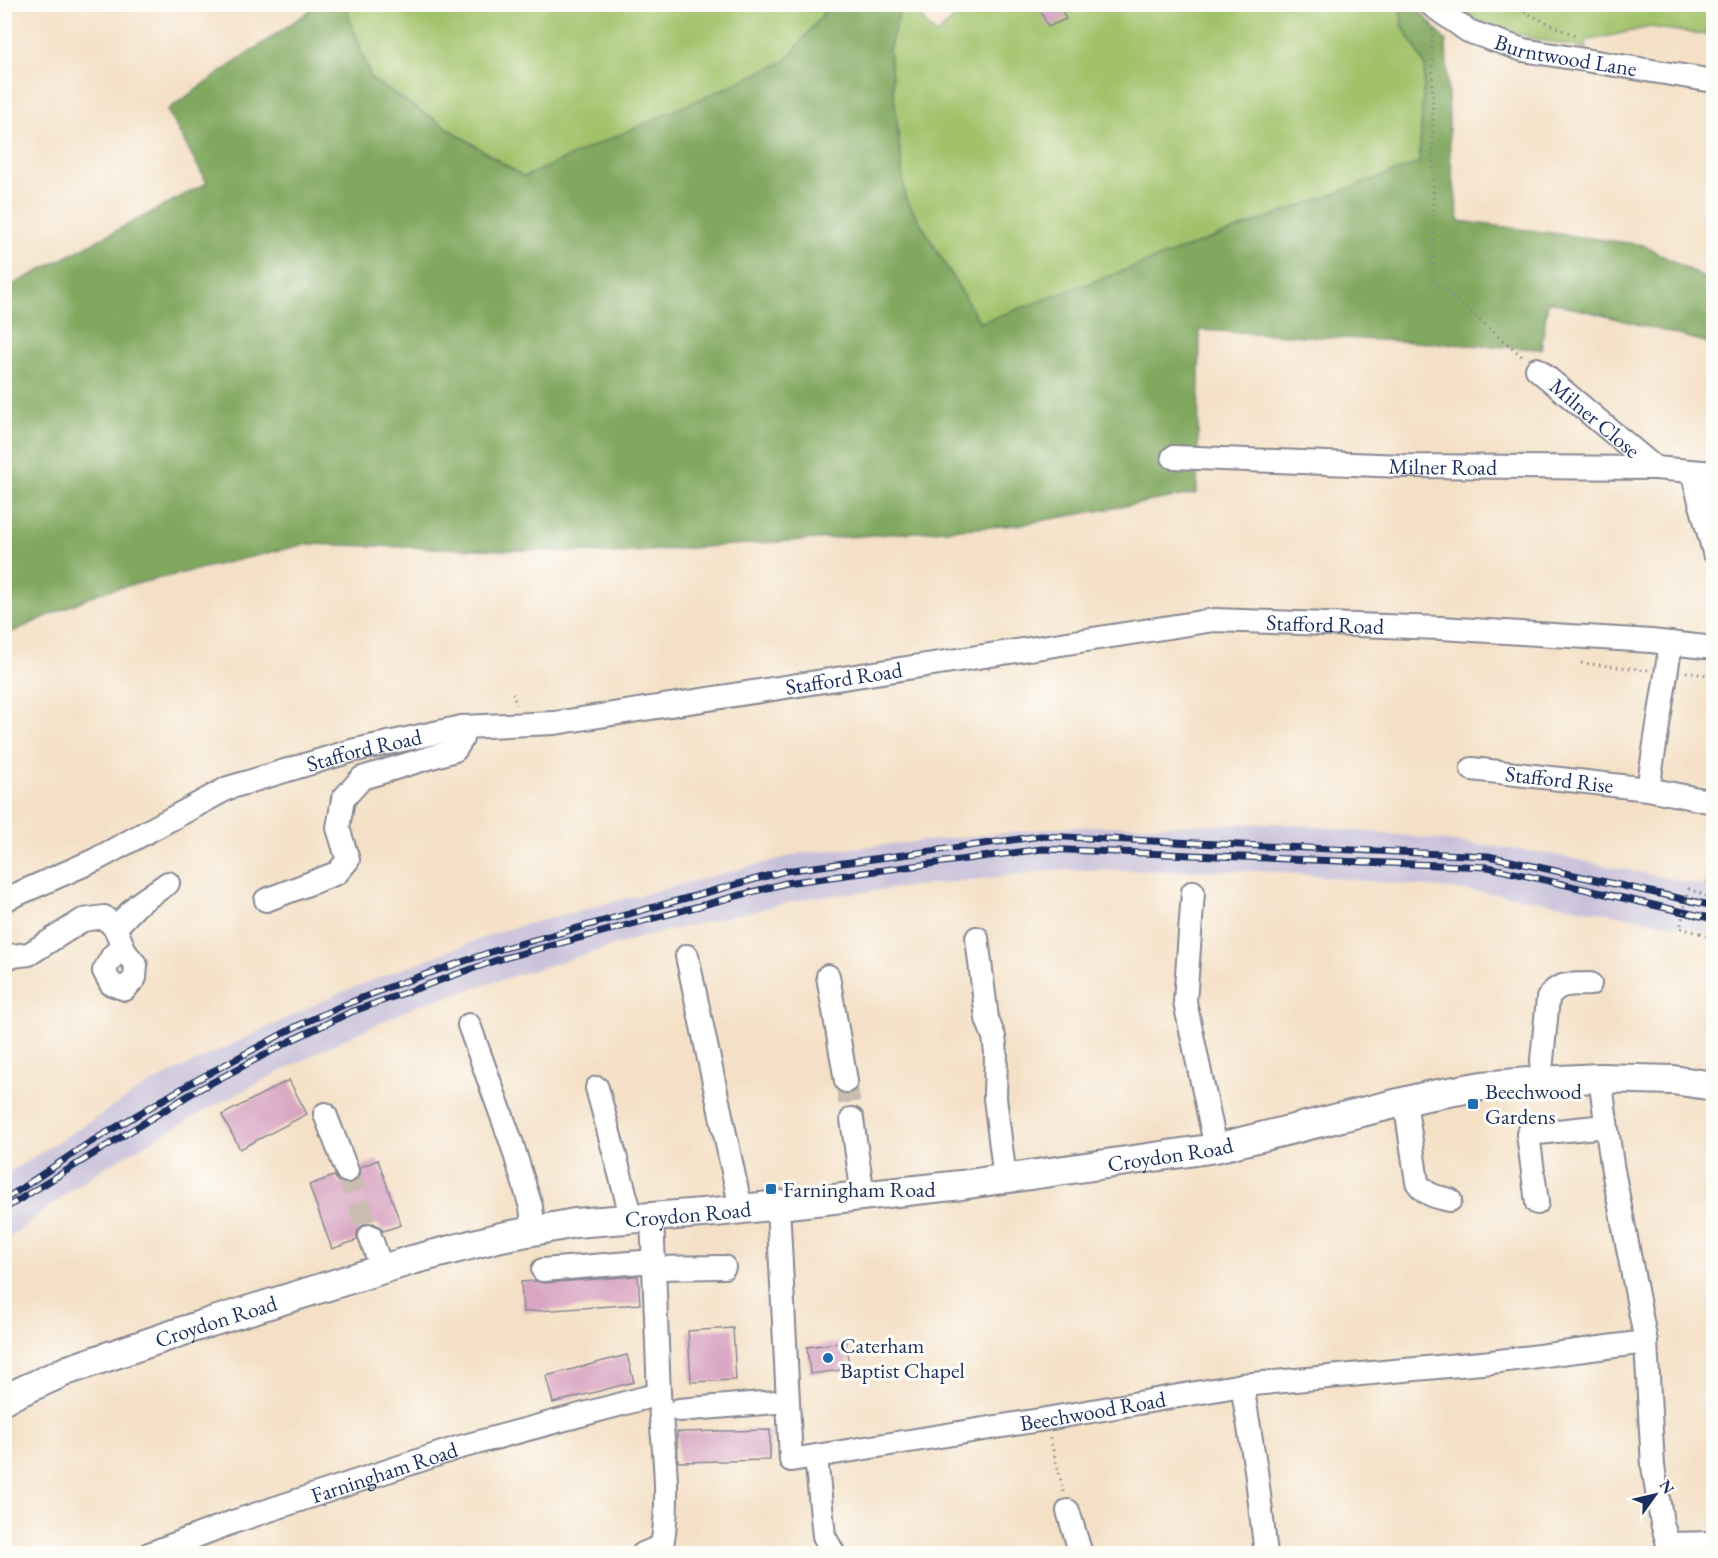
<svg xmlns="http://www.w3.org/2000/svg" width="1718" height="1558" viewBox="0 0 1718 1558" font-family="'EB Garamond',serif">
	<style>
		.industrial { fill: #c7c0d9 }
		.green { fill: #a2c26b; stroke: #5e7864; stroke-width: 1.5 }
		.forest { fill: #81a85f; stroke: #4e6c5e; stroke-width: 1.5 }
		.building { fill: #d9a5c2 }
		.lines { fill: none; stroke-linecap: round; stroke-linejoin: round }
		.minor-tunnel { stroke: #c9bdb1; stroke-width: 22; stroke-dasharray: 22 11; stroke-linecap: butt }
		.minor-casing { stroke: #888892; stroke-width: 26 }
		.major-casing { stroke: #888892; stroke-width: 32 }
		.path { stroke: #888892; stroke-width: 3; stroke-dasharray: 1.5 4.5; stroke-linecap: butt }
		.minor { stroke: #fff; stroke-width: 22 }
		.major { stroke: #fff; stroke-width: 28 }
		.rail-casing { stroke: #1b2f5e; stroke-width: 7 }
		.rail { stroke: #fdfcf7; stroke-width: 4.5; stroke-dasharray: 14; stroke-linecap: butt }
		.path-bridge { stroke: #888892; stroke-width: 3; stroke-dasharray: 1.5 4.5; stroke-linecap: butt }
		.poi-dot { fill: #1f6fb2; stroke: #fdfcf7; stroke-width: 2 }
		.labels { text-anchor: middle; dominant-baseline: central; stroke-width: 6; stroke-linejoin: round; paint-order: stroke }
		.street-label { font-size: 22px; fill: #1b2f5e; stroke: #fdfcf7 }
		.poi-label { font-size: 22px; fill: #1b2f5e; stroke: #fdfcf7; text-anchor: start }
	</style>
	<rect width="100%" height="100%" fill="#fdfcf7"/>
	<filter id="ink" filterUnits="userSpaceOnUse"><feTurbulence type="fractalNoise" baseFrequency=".0167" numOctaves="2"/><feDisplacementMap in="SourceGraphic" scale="12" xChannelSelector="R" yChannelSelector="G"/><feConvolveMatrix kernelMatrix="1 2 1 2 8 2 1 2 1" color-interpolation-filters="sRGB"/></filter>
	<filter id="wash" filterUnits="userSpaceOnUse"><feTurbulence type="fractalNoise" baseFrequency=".008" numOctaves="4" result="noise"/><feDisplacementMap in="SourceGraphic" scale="24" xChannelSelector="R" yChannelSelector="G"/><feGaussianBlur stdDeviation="1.35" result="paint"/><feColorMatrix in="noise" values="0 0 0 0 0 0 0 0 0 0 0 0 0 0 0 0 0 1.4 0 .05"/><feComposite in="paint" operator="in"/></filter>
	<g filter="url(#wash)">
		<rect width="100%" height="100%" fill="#f4e0c6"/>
		<path class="industrial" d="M 1277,823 L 1399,835 L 1550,854 L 1705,886 L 1713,888 L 1713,936 L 1691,928 L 1500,894 L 1267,871 L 1059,870 L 809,898 L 645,936 L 419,1005 L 342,1040 L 213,1106 L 105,1167 L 71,1190 L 5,1241 L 5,1175 L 149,1084 L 339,993 L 501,931 L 802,853 L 1065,827 Z"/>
		<g class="green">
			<path d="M 345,5 L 830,5 L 787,61 L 524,177 L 371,79 Z"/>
			<path d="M 901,5 L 910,5 L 936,35 L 969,5 L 1400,5 L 1402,25 L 1425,65 L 1419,163 L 980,323 L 905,197 L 889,50 Z"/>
			<path d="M 1451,5 L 1713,5 L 1713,36 L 1650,27 L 1585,41 L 1587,49 L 1531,38 L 1481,22 Z"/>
			<path d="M 1713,833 L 1714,888 L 1713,888 L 1705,886 Z"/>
		</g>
		<path class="forest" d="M 314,5 L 345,5 L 371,79 L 524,177 L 786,61 L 830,5 L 901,5 L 889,50 L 905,197 L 980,323 L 1419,163 L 1425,65 L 1402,25 L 1400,5 L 1415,5 L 1446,41 L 1450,156 L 1459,221 L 1643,245 L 1713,283 L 1713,344 L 1548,301 L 1541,349 L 1200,330 L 1197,493 L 1017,525 L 617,553 L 306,544 L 101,592 L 5,635 L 5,289 L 207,183 L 167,110 L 309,11 Z"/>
		<g id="blocks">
			<g class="building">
				<path d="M 1038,4 L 1059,4 L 1066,19 L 1048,27 Z"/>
				<path d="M 289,1080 L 307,1114 L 240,1149 L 222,1115 Z"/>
				<path d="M 378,1160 L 401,1225 L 383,1231 L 379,1226 L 373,1223 L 365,1224 L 359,1228 L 357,1233 L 357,1240 L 332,1249 L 309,1185 L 334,1176 L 339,1182 L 345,1184 L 351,1184 L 358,1179 L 360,1173 L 360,1167 Z"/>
				<path d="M 638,1276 L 640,1304 L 523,1312 L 521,1282 L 536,1281 L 544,1283 Z"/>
				<path d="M 733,1328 L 736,1380 L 691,1382 L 688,1331 Z"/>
				<path d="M 846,1342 L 849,1369 L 810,1374 L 807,1347 Z"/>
				<path d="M 627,1355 L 634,1382 L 553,1403 L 546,1376 Z"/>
				<path d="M 770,1430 L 770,1460 L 678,1462 L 677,1432 Z"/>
			</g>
		</g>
	</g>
	<g filter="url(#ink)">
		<use href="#blocks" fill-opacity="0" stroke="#888892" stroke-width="1.5"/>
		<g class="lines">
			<g class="minor-tunnel">
				<path d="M 846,1081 L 852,1119"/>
				<path d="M 347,1171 L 370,1236"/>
			</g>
			<defs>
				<g id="minor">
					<path id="s1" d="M 1430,4 L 1468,31 L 1523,50 L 1714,81"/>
					<path id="s2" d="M 1537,369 L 1655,468"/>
					<path id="s3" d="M 1173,457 L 1403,466 L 1655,468 L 1714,473"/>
					<path d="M 1692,472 L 1714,552"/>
					<path d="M 1671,643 L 1648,789 L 1708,801"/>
					<path id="s4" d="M 1472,769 L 1648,789"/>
					<path d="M 1193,892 L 1185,1002 L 1216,1148"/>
					<path id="s5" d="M 4,900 L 95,860 L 228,788 L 351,751 L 462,727 L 555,723 L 1214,620 L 1441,628 L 1651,641 L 1714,648"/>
					<path d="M 266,900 L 337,873 L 348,860 L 338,828 L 343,799 L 362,778 L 455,750 L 462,739 L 462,727"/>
					<path d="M 115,928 L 138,904 L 168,883"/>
					<path d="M 977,938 L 987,1019 L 994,1037 L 996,1053 L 995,1098 L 1005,1179"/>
					<path d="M 687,956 L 741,1209"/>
					<path d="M 4,957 L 29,954 L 83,920 L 104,917 L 115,928 L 126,953 L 136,965 L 135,978 L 125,989 L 111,984 L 104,971 L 113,955 L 126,953"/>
					<path d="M 828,976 L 846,1081"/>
					<path d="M 469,1025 L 512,1144 L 531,1207 L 534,1231"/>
					<path d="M 1600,1078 L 1612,1165 L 1646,1342 L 1653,1466 L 1662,1523 L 1668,1544 L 1714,1543"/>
					<path d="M 1540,1081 L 1548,998 C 1558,981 1573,985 1590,984"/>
					<path d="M 597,1088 L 632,1219"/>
					<path d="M 1405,1101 L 1417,1182 C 1425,1195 1436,1197 1450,1200"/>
					<path d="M 325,1114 L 347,1171"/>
					<path d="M 852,1119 L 863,1196"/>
					<path d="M 1537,1203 L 1528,1134 L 1606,1126"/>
					<path id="s6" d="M 778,1206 L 791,1460 L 1046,1419 L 1242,1385 L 1492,1362 L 1646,1342"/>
					<path d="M 370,1236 L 382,1269"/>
					<path d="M 654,1268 L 724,1267"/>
					<path d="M 543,1270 L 654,1261"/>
					<path d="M 1242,1385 L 1256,1470 L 1266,1554"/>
					<path d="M 679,1410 L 788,1401"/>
					<path d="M 816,1457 L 824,1536 L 834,1554"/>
					<path d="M 1068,1511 L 1081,1554"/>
					<path id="s7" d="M 149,1554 L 233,1522 L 457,1448 L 659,1394 L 652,1217"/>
					<path d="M 643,1554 L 662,1546 C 671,1496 663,1444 659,1394"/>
				</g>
				<g id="major">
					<path id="s8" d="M 4,1399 L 68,1370 L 198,1326 L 412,1260 L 501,1237 L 575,1223 L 715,1212 L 961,1185 L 1216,1148 L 1427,1096 L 1482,1086 L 1540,1081 L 1600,1078 L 1673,1080 L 1714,1086"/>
				</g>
			</defs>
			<use href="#minor" class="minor-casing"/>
			<use href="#major" class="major-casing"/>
			<g class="path">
				<path d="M 1508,4 L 1577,37"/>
				<path d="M 1432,29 L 1434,281 L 1523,357"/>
				<path d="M 1581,663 L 1648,670"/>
				<path d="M 1686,672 L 1714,676"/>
				<path d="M 513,693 L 516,705"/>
				<path d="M 1710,889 L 1714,866"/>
				<path d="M 1700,933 L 1714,939"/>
				<path d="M 1050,1438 L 1064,1493"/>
			</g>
			<use href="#minor" class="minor"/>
			<use href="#major" class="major"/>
			<defs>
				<g id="rail">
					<path d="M 4,1200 L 89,1143 L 193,1082 L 295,1027 L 344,1005 L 392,986 L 494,951 L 785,871 L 1041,836 L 1488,856 L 1714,906"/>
					<path d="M 4,1209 L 194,1092 L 296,1038 L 351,1012 L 497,960 L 786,883 L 1042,849 L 1488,867 L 1714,919"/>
				</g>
			</defs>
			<use href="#rail" class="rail-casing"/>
			<use href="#rail" class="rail"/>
			<path class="path-bridge" d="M 1700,933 L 1680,928 L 1689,889 L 1709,897 L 1710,889"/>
		</g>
	</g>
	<g class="poi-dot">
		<rect x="1467" y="1098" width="12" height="12" rx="3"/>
		<rect x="765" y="1183" width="12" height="12" rx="3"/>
		<circle cx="828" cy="1358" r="6"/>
	</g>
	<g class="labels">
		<g class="street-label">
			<text stroke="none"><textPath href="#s1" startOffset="148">Burntwood Lane</textPath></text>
			<text stroke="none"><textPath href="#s2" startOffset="76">Milner Close</textPath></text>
			<text stroke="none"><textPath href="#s3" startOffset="270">Milner Road</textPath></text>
			<text stroke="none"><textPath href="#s5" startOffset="1364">Stafford Road</textPath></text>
			<text stroke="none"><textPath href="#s5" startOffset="878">Stafford Road</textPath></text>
			<text stroke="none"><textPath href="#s5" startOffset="392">Stafford Road</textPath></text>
			<text stroke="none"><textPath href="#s4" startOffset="88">Stafford Rise</textPath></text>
			<text stroke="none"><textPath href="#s8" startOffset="1198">Croydon Road</textPath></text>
			<text stroke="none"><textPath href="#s8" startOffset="712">Croydon Road</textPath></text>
			<text stroke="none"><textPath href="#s8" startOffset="226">Croydon Road</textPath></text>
			<text stroke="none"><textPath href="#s6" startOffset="560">Beechwood Road</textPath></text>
			<text stroke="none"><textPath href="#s7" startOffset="249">Farningham Road</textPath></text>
		</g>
		<g class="poi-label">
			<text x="1485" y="1091">Beechwood<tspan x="1485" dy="25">Gardens</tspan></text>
			<text x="783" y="1189">Farningham Road</text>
			<text x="840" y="1345">Caterham<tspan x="840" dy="25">Baptist Chapel</tspan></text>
		</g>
	</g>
	<rect width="1718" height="1558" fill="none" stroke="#fdfcf7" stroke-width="24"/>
	<g transform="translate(1655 1495) rotate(56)" stroke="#fdfcf7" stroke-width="4.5" paint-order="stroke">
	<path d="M0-4.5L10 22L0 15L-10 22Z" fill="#1b2f5e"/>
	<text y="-9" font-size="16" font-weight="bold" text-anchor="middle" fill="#1b2f5e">N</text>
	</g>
</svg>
